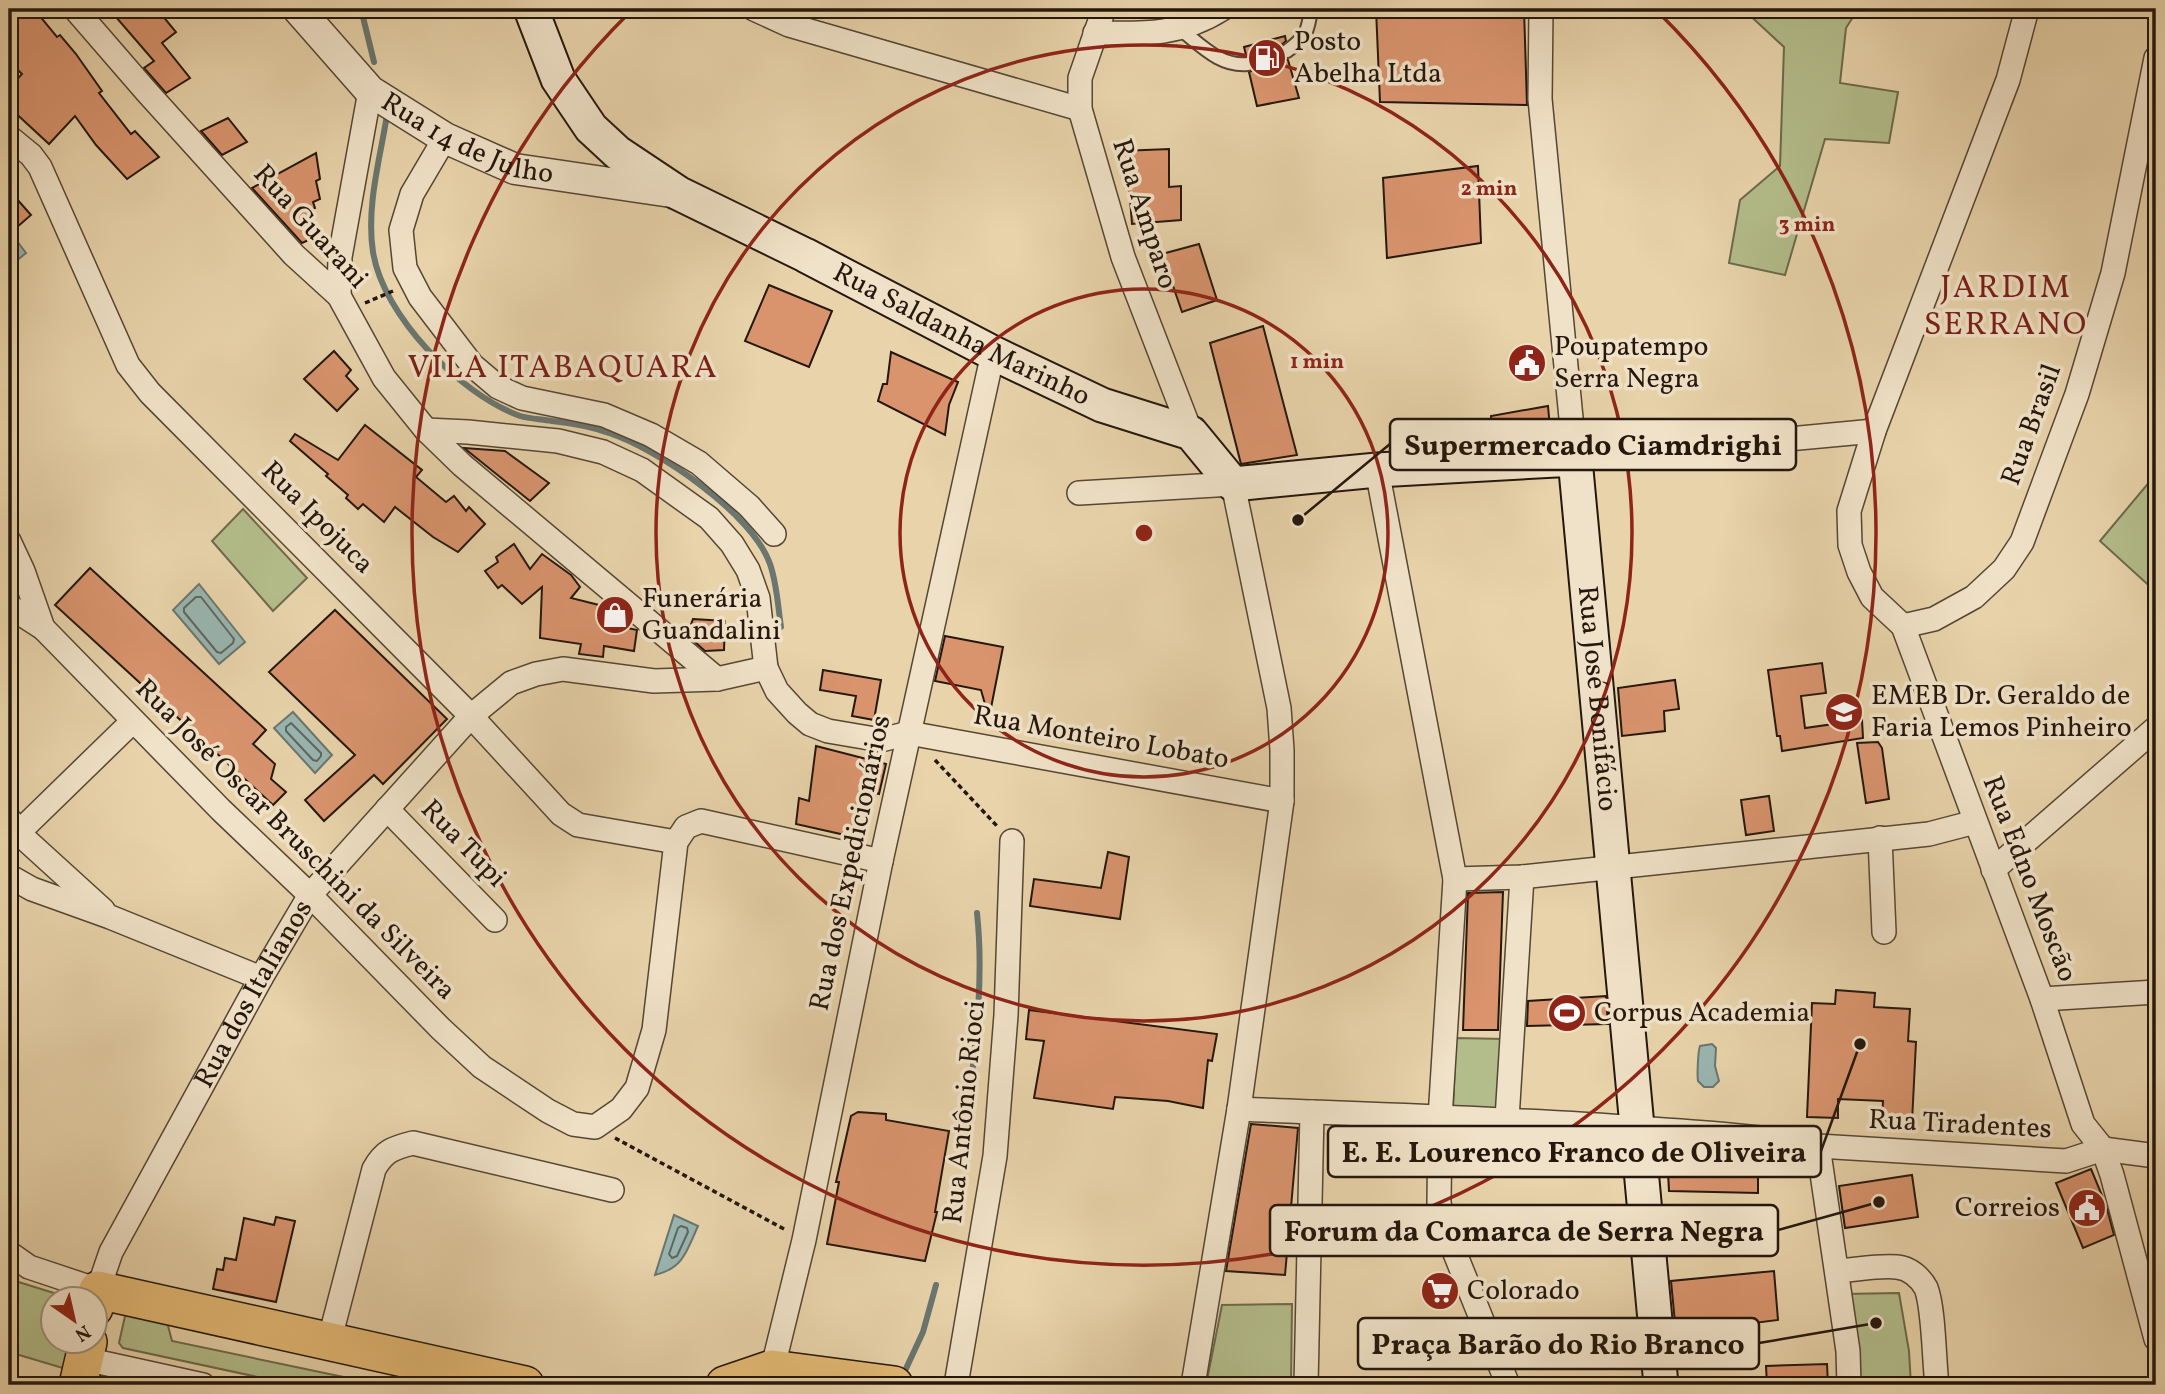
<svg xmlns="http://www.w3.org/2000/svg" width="2165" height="1394" viewBox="0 0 2165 1394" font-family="Vollkorn,serif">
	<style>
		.green { fill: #b3bd8b; stroke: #6c6a4c; stroke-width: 2 }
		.water { fill: #99b6b1; stroke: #6a766f; stroke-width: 2 }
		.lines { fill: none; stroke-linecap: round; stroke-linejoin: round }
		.shore { stroke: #5e665f; stroke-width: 2 }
		.stream { stroke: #6a766f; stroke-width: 6 }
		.building { fill: #d9946e; stroke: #24170d; stroke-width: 2 }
		.service-casing { stroke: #554634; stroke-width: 16 }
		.minor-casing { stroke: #554634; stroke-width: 26 }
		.tertiary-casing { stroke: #554634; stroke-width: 33 }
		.secondary-casing { stroke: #24170d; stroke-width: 37 }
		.primary-casing { stroke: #24170d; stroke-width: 40 }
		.path { stroke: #24170d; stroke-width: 3.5; stroke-dasharray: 5 3.5; stroke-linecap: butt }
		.service { stroke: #f0e2c8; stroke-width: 12 }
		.minor { stroke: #f0e2c8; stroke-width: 23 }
		.tertiary { stroke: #f0e2c8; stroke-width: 30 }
		.secondary { stroke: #f0e2c8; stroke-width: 33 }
		.primary { stroke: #e4ba75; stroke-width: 37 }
		.ring { fill: none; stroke: #8f2418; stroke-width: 3.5 }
		.labels { text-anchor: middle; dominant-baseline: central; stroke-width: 7; stroke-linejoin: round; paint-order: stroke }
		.poi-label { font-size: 28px; fill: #24170d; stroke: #f0e2c8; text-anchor: start }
		.street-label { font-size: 28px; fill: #24170d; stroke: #f0e2c8 }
		.quarter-label { font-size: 32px; letter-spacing: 2px; fill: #7a1f14; stroke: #f0e2c8 }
		.centre { fill: #8f2418; stroke: #f0e2c8; stroke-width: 3.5 }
		.ring-label { font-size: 21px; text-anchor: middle; font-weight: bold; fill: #8f2418; stroke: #f0e2c8; stroke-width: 7; stroke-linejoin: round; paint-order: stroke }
		.leader { fill: none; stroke: #24170d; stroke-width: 2.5 }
		.callout-dot { fill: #24170d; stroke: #f0e2c8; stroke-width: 2.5 }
		.callout { fill: #f0e2c8; stroke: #24170d; stroke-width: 2.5 }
		.callout-label { font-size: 30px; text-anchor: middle; font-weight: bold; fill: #24170d }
	</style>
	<rect width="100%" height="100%" fill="#e8d3aa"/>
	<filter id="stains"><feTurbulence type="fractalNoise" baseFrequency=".00286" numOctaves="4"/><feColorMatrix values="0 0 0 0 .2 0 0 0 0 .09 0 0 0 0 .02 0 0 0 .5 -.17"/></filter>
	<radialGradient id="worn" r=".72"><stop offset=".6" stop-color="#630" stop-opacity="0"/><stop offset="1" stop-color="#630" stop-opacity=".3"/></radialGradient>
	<g class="green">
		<path d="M 1743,9 L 1858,9 L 1846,28 L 1840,83 L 1898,92 L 1889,143 L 1825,139 L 1785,275 L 1729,263 L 1740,200 L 1780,166 L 1784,47 Z"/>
		<path d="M 2156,474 L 2156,592 L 2100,541 Z"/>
		<path d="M 243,509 L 307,578 L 273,611 L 212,541 Z"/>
		<path d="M 1456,1038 L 1505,1039 L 1501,1112 L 1453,1110 Z"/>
		<path d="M 9,1279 L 73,1299 L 52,1300 L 52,1342 L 72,1342 L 66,1369 L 9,1352 Z"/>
		<path d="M 1899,1293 L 1909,1351 L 1911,1385 L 1854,1385 L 1843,1294 Z"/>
		<path d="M 1292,1304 L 1291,1385 L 1206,1385 L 1222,1305 Z"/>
		<path d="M 131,1315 L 167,1322 L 172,1341 L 382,1385 L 295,1385 L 123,1348 L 119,1343 L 125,1316 Z"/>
	</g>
	<g class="water">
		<path d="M 14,237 L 26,253 L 9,267 L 9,241 Z"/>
		<path d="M 199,584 L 245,642 L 219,664 L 173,610 Z"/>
		<path d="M 293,712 L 332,755 L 315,773 L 274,728 Z"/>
		<path d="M 1712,1044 L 1716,1048 L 1715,1066 L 1719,1081 L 1713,1087 L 1704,1087 L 1698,1081 C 1697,1074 1698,1051 1700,1046 Z"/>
		<path d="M 674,1215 L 698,1226 C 687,1250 684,1268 655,1275 Z"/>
	</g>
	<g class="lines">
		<g class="shore">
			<path d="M 196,597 L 201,597 L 234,639 L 233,643 L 221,653 L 217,652 L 184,612 L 184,608 Z"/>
			<path d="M 291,723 L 321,753 L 321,756 L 317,761 L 313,760 L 286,731 L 286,727 Z"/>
			<path d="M 681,1226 L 687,1228 L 688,1232 L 677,1256 L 672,1258 L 669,1254 L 678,1228 Z"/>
		</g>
		<g class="stream">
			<path d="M 361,9 L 374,62"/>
			<path d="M 387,115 C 380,159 366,207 373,252 C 383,316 460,394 520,416 C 530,419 542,419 552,421 C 571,423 590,426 609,433 C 658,449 753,514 770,564 C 777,584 778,607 781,627"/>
			<path d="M 965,1136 C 973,1062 985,987 977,913"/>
			<path d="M 904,1373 L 923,1332 L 936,1285"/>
		</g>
	</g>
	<g class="building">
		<path d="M 9,9 L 34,9 L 57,37 L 60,35 L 76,54 L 102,91 L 99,93 L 131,134 L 135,131 L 159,157 L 127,179 L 96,145 L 75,116 L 49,144 L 9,107 L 9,88 L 22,74 L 9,61 Z"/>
		<path d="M 109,9 L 157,9 L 176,32 L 162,43 L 190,78 L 166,93 L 144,68 L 154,61 Z"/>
		<path d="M 1376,9 L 1524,9 L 1527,105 L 1380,102 Z"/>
		<path d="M 1285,36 L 1286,41 L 1279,47 L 1278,53 L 1283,59 L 1288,60 L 1299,98 L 1257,106 L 1249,72 L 1255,69 L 1257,63 L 1253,57 L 1246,55 L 1244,47 Z"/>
		<path d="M 228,118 L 247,142 L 222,155 L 201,131 Z"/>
		<path d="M 1169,149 L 1169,187 L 1181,186 L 1181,220 L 1132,224 L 1129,186 L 1125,187 L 1121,151 Z"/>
		<path d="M 316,153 L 320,179 L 316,181 L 320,199 L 313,202 L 315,208 L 308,211 L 314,227 L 309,229 L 313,238 L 302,243 L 252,188 Z"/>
		<path d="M 1478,166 L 1481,243 L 1387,258 L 1383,178 Z"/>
		<path d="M 9,190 L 31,215 L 9,234 Z"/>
		<path d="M 1199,244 L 1217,300 L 1182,312 L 1162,254 Z"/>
		<path d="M 769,285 L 832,311 L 809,367 L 745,341 Z"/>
		<path d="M 1263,326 L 1297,455 L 1241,464 L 1210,343 Z"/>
		<path d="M 334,351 L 351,370 L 346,376 L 358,389 L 337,411 L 304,379 Z"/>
		<path d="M 891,352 L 958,382 L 949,405 L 945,435 L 878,401 L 883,384 L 887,384 Z"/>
		<path d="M 1548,406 L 1551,440 L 1493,444 L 1491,416 Z"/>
		<path d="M 365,425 L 422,470 L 416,477 L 446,502 L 454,496 L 466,511 L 469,507 L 485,524 L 458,552 L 433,537 L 395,507 L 384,522 L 363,504 L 358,509 L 346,498 L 348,495 L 326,476 L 328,474 L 290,441 L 295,434 L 338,460 Z"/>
		<path d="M 464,448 L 505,451 L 549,483 L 530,501 Z"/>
		<path d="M 514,544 L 530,569 L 542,554 L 571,575 L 580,587 L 571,598 L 599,605 L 618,620 L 624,621 L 623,627 L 637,630 L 634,651 L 604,646 L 603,657 L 579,654 L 581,644 L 540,638 L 542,587 L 522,604 L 502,585 L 498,588 L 485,571 L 498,562 L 496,557 Z"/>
		<path d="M 90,568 L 266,730 L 253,744 L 275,764 L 271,779 L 286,792 L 273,805 L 55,605 Z"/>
		<path d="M 335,610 L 447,719 L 383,784 L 374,775 L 324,821 L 305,800 L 355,755 L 269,672 Z"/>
		<path d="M 693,619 L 725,621 L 724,650 L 705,651 L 687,635 Z"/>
		<path d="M 945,636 L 1003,647 L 989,718 L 981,690 L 935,681 Z"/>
		<path d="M 1822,663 L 1826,693 L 1801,696 L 1805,728 L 1862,720 L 1863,738 L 1782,751 L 1780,736 L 1777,736 L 1768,670 Z"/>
		<path d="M 823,670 L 881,680 L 874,720 L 852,716 L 856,696 L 820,690 Z"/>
		<path d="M 1675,680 L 1679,709 L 1664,711 L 1665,731 L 1622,736 L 1618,688 Z"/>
		<path d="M 1878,742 L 1882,748 L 1889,799 L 1866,803 L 1857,743 Z"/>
		<path d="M 816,746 L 886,764 L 879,794 L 875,793 L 870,813 L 860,811 L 854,837 L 796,824 L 799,798 L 809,801 Z"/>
		<path d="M 1769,796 L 1774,831 L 1746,835 L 1741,800 Z"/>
		<path d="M 1108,852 L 1129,857 L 1120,919 L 1030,906 L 1034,879 L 1101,888 Z"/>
		<path d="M 1503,892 L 1498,1030 L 1463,1030 L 1468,893 Z"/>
		<path d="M 1836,990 L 1875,993 L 1874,1007 L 1910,1009 L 1908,1041 L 1916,1042 L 1912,1122 L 1882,1121 L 1883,1101 L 1838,1099 L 1838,1118 L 1807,1117 L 1812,1003 L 1835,1004 Z"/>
		<path d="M 1606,996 L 1608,1024 L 1527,1026 L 1528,1001 Z"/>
		<path d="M 1029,1010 L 1217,1034 L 1212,1061 L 1208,1060 L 1203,1108 L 1168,1101 L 1115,1097 L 1113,1109 L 1034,1098 L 1044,1041 L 1026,1039 Z"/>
		<path d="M 858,1112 L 886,1114 L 886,1120 L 949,1131 L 935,1212 L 937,1212 L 925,1261 L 827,1244 L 839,1182 L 836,1182 L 851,1116 Z"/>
		<path d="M 1251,1124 L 1298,1128 L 1285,1275 L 1226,1271 Z"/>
		<path d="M 1667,1153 L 1758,1158 L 1758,1193 L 1669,1191 Z"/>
		<path d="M 2091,1169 L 2106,1205 L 2114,1235 L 2083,1248 L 2056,1183 Z"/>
		<path d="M 1912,1175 L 1918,1217 L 1845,1228 L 1839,1186 Z"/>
		<path d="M 276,1217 L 295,1221 L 276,1302 L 213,1289 L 217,1269 L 223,1270 L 225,1258 L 236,1260 L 244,1218 L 274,1225 Z"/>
		<path d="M 1774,1271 L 1778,1320 L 1676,1333 L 1671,1281 Z"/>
		<path d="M 1827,1364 L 1828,1385 L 1767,1385 L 1766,1366 Z"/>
	</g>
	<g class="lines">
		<defs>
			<g id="service">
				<path d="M 1180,29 C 1201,45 1220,67 1248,64"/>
				<path d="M 1287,51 C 1306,37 1308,32 1311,9"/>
			</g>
			<g id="minor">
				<path d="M 75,9 L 146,91 L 294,255 L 339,296 L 384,378 L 426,430 L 462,465 L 717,679"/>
				<path d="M 754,9 L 789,25 L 1080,109"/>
				<path d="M 1104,9 L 1080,78 L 1080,109 L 1123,257 L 1191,433"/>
				<path d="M 1541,9 L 1540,99 L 1575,459 L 1874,431"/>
				<path d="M 2027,9 L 2008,80 L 1874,431 L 1849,511 L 1850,545 L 1859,572 L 1872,597 L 1903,626 L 2042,999 L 2083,1124 L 2103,1149 L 2112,1175 L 2156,1339"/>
				<path d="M 1095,33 C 1143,34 1179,36 1222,9"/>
				<path d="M 9,137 L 31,155 L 40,167 L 128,365 L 150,393 L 471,716 L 561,814 L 578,825 L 676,842"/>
				<path d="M 445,138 L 412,194 L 401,230 L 405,268 L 420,297 L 472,365 L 498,387 L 522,398 L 604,415 L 651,435 L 699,463 L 749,506 L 774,534"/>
				<path d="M 339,296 L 340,257 L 370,91"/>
				<path d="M 426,430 L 468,432 L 558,441 L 603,452 L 642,470 L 709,518 L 732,544 L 748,570 L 758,598 L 766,668 L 777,691 L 797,713 L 810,724 L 828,731 L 881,740 L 909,733 L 1282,801"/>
				<path d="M 1377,470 L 1455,879 L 1440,1118 L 1439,1203 L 1444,1226 L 1508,1385"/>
				<path d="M 1079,493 L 1233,484 L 1279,708 L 1282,750 L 1282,801 L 1239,1109 L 1193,1385"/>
				<path d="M 9,541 L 23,571 L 43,628 L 221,810 L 310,895 L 440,1028 L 482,1067 L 548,1111 L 573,1124 L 595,1127 L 621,1109 L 637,1088 L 654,1030 L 676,842 L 686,827 L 701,821 L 881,861"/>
				<path d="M 9,606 L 43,628"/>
				<path d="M 1903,626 L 1934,619 L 1974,597 L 2004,569 L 2022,542 L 2077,394 L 2113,273 L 2156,58"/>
				<path d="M 387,809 L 495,920"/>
				<path d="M 9,819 L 25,839 L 103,910"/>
				<path d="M 19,832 L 133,721"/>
				<path d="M 1880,838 L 1884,932"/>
				<path d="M 1993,870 L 2156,728"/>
				<path d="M 9,876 L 32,889 L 110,917 L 261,978"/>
				<path d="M 1455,879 L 1522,877 L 1929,834 L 1975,822"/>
				<path d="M 2042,999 L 2156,992"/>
				<path d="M 1239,1109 C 1372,1115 1505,1118 1638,1128 C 1698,1132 1759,1136 1818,1146 L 2066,1161 L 2103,1149 L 2156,1156"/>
				<path d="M 1507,1119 L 1522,877"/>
				<path d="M 1818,1146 L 1848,1351 L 1849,1385"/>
				<path id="s1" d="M 9,1253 L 29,1267 L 98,1290 L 111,1252 L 261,978 L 310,895 L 471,716 L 511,683 L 536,674 L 563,669 L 654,681 L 717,679 L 766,668"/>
				<path d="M 1837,1271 C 1856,1270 1878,1265 1897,1267 C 1909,1268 1920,1277 1926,1288 C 1934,1308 1934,1362 1937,1385"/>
				<path d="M 329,1342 L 374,1169 C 384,1151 393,1148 413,1143 L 612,1190"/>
				<path d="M 85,1359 L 203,1385"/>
				<path d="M 770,1379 L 804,1240 L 881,861 L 993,353"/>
				<path d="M 956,1385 L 995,1156 L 1006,1015 L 1012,841"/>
				<path d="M 1306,1385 L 1312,1112"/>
			</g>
			<g id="tertiary">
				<path id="s2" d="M 298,9 L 370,91 L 445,138 L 515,169 L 678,193"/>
			</g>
			<g id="secondary">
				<path id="s3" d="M 531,9 L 558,79 L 591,128 L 618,153 L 678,193 L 805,255 L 993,353 L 1102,405 L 1191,433 L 1233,484 L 1377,470 L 1575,459 L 1661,1385"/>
			</g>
			<g id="primary">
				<path d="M 94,1308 L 98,1290 L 525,1385"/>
				<path d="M 78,1385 L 88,1342"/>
				<path d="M 725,1385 L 772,1369 L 894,1385"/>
			</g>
		</defs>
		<use href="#service" class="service-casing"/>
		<use href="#minor" class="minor-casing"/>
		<use href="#tertiary" class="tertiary-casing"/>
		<use href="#secondary" class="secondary-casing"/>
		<use href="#primary" class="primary-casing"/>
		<g class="path">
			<path d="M 365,303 L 393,291"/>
			<path d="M 935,760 L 997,826"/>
			<path d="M 615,1138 L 784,1229"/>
		</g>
		<use href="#service" class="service"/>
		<use href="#minor" class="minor"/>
		<use href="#tertiary" class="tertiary"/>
		<use href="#secondary" class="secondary"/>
		<use href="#primary" class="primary"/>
	</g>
	<g class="ring">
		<circle cx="1144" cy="533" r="244"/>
		<circle cx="1144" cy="533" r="488"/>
		<path d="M1657 11A732 732 0 1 1 631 11"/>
	</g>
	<defs>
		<symbol id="fuel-disc" viewBox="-11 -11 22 22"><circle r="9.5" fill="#8f2418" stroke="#f0e2c8"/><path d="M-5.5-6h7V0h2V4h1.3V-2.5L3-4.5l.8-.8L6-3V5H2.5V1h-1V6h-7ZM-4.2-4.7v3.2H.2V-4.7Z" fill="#fff"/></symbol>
		<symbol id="civic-disc" viewBox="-11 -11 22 22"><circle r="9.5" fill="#8f2418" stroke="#f0e2c8"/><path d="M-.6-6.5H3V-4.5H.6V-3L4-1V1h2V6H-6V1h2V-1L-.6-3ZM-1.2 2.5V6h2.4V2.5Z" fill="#fff"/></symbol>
		<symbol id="shop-disc" viewBox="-11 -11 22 22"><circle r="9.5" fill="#8f2418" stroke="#f0e2c8"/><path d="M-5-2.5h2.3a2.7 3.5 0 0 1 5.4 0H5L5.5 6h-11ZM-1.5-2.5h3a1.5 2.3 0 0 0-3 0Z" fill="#fff"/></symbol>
		<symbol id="school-disc" viewBox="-11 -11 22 22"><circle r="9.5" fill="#8f2418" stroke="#f0e2c8"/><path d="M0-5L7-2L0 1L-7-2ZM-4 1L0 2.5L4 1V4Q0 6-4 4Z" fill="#fff"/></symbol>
		<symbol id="stadium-disc" viewBox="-11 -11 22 22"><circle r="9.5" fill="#8f2418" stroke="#f0e2c8"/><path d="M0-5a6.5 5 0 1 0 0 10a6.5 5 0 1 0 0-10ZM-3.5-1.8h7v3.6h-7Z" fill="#fff"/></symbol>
		<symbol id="supermarket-disc" viewBox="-11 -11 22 22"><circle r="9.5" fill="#8f2418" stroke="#f0e2c8"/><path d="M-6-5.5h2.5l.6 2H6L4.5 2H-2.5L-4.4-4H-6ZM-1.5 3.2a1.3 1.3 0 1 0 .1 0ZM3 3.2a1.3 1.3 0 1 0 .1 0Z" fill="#fff"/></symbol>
	</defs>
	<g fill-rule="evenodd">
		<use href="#fuel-disc" x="1245" y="36" width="44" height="44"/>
		<use href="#civic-disc" x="1505" y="341" width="44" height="44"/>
		<use href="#shop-disc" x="593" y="593" width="44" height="44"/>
		<use href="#school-disc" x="1822" y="690" width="44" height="44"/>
		<use href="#stadium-disc" x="1545" y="991" width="44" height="44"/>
		<use href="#civic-disc" x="2065" y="1186" width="44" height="44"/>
		<use href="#supermarket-disc" x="1418" y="1269" width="44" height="44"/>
	</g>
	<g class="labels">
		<g class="poi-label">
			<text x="1294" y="42">Posto<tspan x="1294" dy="32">Abelha Ltda</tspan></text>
			<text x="1554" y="347">Poupatempo<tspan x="1554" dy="32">Serra Negra</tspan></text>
			<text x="642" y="599">Funerária<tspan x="642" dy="32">Guandalini</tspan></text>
			<text x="1871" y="696">EMEB Dr. Geraldo de<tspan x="1871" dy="32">Faria Lemos Pinheiro</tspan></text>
			<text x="1594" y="1013">Corpus Academia</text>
			<text x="2060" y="1208" text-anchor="end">Correios</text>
			<text x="1467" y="1291">Colorado</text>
		</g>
		<g class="street-label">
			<text stroke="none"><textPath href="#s2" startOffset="219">Rua 14 de Julho</textPath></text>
			<text transform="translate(1144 214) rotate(72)">Rua Amparo</text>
			<text transform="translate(310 227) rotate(48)">Rua Guarani</text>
			<text stroke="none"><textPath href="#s3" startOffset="560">Rua Saldanha Marinho</textPath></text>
			<text transform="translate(2032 425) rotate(-70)">Rua Brasil</text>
			<text transform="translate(317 518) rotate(45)">Rua Ipojuca</text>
			<text stroke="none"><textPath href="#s3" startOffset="1460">Rua José Bonifácio</textPath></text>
			<text transform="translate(1101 738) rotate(10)">Rua Monteiro Lobato</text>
			<text transform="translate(295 840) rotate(45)">Rua José Oscar Bruschini da Silveira</text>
			<text transform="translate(463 844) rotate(46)">Rua Tupi</text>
			<text transform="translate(851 863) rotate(-78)">Rua dos Expedicionários</text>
			<text transform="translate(2029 879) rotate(69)">Rua Edno Moscão</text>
			<text stroke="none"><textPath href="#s1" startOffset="432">Rua dos Italianos</textPath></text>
			<text transform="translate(965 1112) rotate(-84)">Rua Antônio Rioci</text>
			<text transform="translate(1960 1125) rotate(3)">Rua Tiradentes</text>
		</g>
		<g class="quarter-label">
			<text x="2006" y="289">JARDIM<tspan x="2006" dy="37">SERRANO</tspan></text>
			<text x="563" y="369">VILA ITABAQUARA</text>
		</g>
	</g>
	<circle cx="1144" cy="533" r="10" class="centre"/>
	<g class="ring-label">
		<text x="1489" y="195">2 min</text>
		<text x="1807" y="231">3 min</text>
		<text x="1317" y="368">1 min</text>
	</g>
	<path class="leader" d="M1298 520L1390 444M1860 1044L1821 1151M1879 1202L1778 1230M1876 1323L1759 1343"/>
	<g class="callout-dot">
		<circle cx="1298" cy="520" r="7"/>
		<circle cx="1860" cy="1044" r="7"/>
		<circle cx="1879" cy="1202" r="7"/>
		<circle cx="1876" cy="1323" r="7"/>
	</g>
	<g class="callout">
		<rect x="1390" y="419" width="406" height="51" rx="7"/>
		<rect x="1328" y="1126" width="493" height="51" rx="7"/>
		<rect x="1270" y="1205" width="508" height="51" rx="7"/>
		<rect x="1358" y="1318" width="401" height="51" rx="7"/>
	</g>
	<g class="callout-label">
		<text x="1593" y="455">Supermercado Ciamdrighi</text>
		<text x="1574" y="1162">E. E. Lourenco Franco de Oliveira</text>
		<text x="1524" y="1241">Forum da Comarca de Serra Negra</text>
		<text x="1558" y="1354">Praça Barão do Rio Branco</text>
	</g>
	<rect width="2165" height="1394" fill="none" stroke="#e8d3aa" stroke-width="35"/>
	<rect x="10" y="10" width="2144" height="1373" fill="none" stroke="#24170d" stroke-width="3.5"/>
	<rect x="18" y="18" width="2130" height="1359" fill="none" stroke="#24170d" stroke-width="2"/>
	<g transform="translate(74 1320) rotate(146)"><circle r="33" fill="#f0e2c8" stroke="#9e917d" stroke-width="2"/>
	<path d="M0-5L12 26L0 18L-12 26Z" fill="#8f2418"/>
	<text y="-10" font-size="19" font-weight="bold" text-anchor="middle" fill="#24170d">N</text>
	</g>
	<rect width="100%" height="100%" filter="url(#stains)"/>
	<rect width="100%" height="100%" fill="url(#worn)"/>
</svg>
